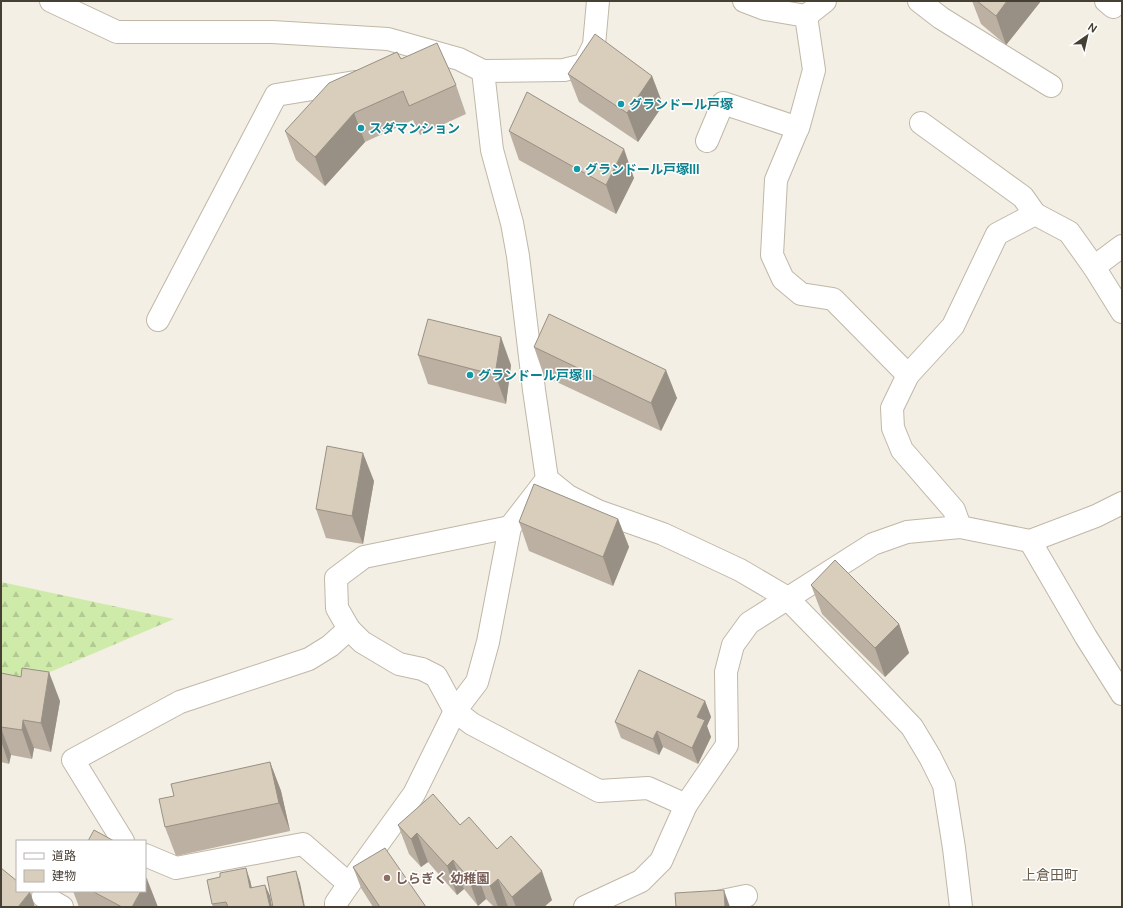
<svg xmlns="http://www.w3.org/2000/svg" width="1123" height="908" viewBox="0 0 1123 908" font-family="'DM Sans','Noto Sans JP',sans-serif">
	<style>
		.forest { fill: url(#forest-firs) }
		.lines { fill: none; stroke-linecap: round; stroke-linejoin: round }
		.minor-casing { stroke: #c0b7a7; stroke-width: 24 }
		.minor { stroke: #fff; stroke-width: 22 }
		.wall { fill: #bbb0a2 }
		.shaded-wall { fill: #989084 }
		.building { fill: #d9cdbc; stroke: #989084 }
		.culture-dot { fill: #0f9aa8; stroke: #fff; stroke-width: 1.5 }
		.education-dot { fill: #8d6e63; stroke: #fff; stroke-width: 1.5 }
		.labels { text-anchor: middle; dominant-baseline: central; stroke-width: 3; stroke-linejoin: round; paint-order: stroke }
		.culture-label { font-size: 13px; font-weight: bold; fill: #0d838f; stroke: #fff; text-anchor: start }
		.education-label { font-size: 13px; font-weight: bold; fill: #785e54; stroke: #fff; text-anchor: start }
		.neighbourhood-label { font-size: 14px; fill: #6a5d4a; stroke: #fff }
	</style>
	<defs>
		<pattern id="forest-firs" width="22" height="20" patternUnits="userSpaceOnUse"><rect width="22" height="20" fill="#cfebaa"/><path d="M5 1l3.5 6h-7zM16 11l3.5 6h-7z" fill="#b3cb93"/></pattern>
	</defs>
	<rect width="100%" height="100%" fill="#f4efe5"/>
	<path class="forest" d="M 1,582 L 174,619 L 1,693 Z"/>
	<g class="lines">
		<defs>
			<g id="minor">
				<path d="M 51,1 L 117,32 L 272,32 L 388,39 L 459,59 L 483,71 L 564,70 L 584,65 L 594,45 L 598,1"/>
				<path d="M 744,1 L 765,9 L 806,16 L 814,70 L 799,125 L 776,180 L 772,255 L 783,279 L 801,294 L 833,299 L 908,375 L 892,408 L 893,428 L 902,450 L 954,510 L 960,527"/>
				<path d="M 919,1 L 941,18 L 1051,86"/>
				<path d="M 1106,1 L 1113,7"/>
				<path d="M 806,16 L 825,1"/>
				<path d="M 483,71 L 492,150 L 512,223 L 518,256 L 534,390 L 547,479 L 568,496 L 598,511 L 663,534 L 740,570 L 786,597 L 872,685 L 912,727 L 930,757 L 944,785 L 954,848 L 961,907"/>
				<path d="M 921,123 L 1023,197 L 1035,214"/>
				<path d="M 707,141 L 723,103 L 798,128"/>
				<path d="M 1094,267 L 1122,312"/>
				<path d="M 158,320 L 276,95 L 355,82"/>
				<path d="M 908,375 L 953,326 L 997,234 L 1035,214 L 1069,232 L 1094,267 L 1122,246"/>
				<path d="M 1030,541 L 1086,637 L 1122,694"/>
				<path d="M 349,629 L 362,642 L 399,664 L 422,669 L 436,676 L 455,711 L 472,724 L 599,791 L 648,788 L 686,805"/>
				<path d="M 123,841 L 73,760 L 180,702 L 309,659 L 330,646 L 349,629 L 337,608 L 336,578 L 364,557 L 510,527"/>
				<path d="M 145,855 L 176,868 L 303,844 L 349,884"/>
				<path d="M 43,896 L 62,907"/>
				<path d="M 336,907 L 336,903 L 349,884 L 414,794 L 455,711 L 477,682 L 488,642 L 510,527 L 544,483"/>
				<path d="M 585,907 L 641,881 L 661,861 L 686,805 L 727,745 L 726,672 L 733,645 L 749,623 L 873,544 L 907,532 L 960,527 L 1030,541 L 1096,516 L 1122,503"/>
				<path d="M 693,907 L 746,896"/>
			</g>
		</defs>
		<use href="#minor" class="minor-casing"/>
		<use href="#minor" class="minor"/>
	</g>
	<g class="wall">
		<path d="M 972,1 L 1041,1 L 1006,45 L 981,24 Z"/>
		<path d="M 401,59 L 456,85 L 466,114 L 420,135 L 413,120 L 365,142 L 325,186 L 296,160 L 285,131 Z"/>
		<path d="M 568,74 L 652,76 L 663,105 L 638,142 L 579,102 Z"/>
		<path d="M 509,131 L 634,178 L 616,214 L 519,160 Z"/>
		<path d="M 534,347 L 677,398 L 661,431 L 544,376 Z"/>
		<path d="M 418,355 L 511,365 L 506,404 L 428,384 Z"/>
		<path d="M 374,481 L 363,544 L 326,538 L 316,509 Z"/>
		<path d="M 618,519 L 629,547 L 613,586 L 529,551 L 519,522 Z"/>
		<path d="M 811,585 L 899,624 L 909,653 L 885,677 L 822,614 Z"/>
		<path d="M 1,673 L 60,701 L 51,752 L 34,748 L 32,759 L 11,755 L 9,764 L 1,762 Z"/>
		<path d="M 705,701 L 711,717 L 707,726 L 711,737 L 698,764 L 663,747 L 659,755 L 621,738 L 615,722 Z"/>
		<path d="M 270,762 L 281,791 L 290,831 L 176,856 L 165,827 Z"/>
		<path d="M 398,825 L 460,825 L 497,849 L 552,900 L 544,907 L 494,907 L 486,899 L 478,906 L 464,889 L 457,895 L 428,862 L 421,867 L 409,854 Z"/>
		<path d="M 353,867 L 426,907 L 373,907 L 361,888 Z"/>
		<path d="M 250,880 L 252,888 L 265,885 L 270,896 L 272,907 L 213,907 L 212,904 Z"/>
		<path d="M 73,891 L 145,891 L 158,907 L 79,907 Z"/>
	</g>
	<g class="shaded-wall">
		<path d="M 1007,1 L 1041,1 L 1006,45 L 996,16 Z"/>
		<path d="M 652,76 L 663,105 L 638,142 L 627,113 Z"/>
		<path d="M 354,113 L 365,142 L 325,186 L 315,157 Z"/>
		<path d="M 624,149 L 634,178 L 616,214 L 606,185 Z"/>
		<path d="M 501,337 L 511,365 L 506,404 L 495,375 Z"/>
		<path d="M 666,370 L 677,398 L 661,431 L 651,403 Z"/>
		<path d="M 363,453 L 374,481 L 363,544 L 352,516 Z"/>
		<path d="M 618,519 L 629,547 L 613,586 L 603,557 Z"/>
		<path d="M 899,624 L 909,653 L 885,677 L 875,648 Z"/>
		<path d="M 49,672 L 60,701 L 51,752 L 41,723 Z"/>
		<path d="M 705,701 L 711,717 L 707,726 L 711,737 L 698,764 L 692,748 L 697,717 Z"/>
		<path d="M 23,720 L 34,748 L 32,759 L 22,730 Z"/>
		<path d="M 1,728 L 11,755 L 9,764 L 1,741 Z"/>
		<path d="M 657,731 L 663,747 L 659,755 L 653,739 Z"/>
		<path d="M 270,762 L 281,791 L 290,831 L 279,803 Z"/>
		<path d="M 417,833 L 428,862 L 421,867 L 411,839 Z"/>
		<path d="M 453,860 L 464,889 L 457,895 L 447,866 Z"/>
		<path d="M 246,868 L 250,880 L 254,899 L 250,888 Z"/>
		<path d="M 476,870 L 486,899 L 478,906 L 468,877 Z"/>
		<path d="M 296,871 L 300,883 L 305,907 L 304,907 Z"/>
		<path d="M 542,871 L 552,900 L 544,907 L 516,907 L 512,897 Z"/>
		<path d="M 147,879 L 158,907 L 132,907 L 141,891 L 145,891 L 145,883 Z"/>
		<path d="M 498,879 L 508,907 L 498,907 L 490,886 Z"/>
		<path d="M 265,885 L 270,896 L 272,907 L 270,907 Z"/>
		<path d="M 724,890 L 730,907 L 725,907 Z"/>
		<path d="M 30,892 L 35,907 L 18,907 Z"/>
	</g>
	<g class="building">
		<path d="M 977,1 L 1007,1 L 996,16 Z"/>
		<path d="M 595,34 L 652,76 L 627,113 L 568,74 Z"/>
		<path d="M 437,43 L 456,85 L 409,106 L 403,91 L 354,113 L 315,157 L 285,131 L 329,83 L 397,52 L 401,59 Z"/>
		<path d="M 527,92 L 624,149 L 606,185 L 509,131 Z"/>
		<path d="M 549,314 L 666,370 L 651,403 L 534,347 Z"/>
		<path d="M 428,319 L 501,337 L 495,375 L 418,355 Z"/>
		<path d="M 327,446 L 363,453 L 352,516 L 316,509 Z"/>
		<path d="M 534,484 L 618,519 L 603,557 L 519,522 Z"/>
		<path d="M 835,560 L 899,624 L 875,648 L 811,585 Z"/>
		<path d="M 22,668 L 49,672 L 41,723 L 23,720 L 22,730 L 1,727 L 1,673 L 21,677 Z"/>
		<path d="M 639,670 L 705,701 L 697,717 L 705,720 L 692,748 L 657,731 L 653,739 L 615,722 Z"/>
		<path d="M 270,762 L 279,803 L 165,827 L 159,799 L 174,796 L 171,784 Z"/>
		<path d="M 433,794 L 460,825 L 469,817 L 497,849 L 511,836 L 542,871 L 512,897 L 498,879 L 490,886 L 476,870 L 468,877 L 453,860 L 447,866 L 417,833 L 411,839 L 398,825 Z"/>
		<path d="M 94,830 L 114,841 L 88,841 Z"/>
		<path d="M 385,848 L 426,907 L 380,907 L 353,867 Z"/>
		<path d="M 1,868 L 17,881 L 17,891 L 29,891 L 30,892 L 18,907 L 1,907 Z"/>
		<path d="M 246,868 L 250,888 L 265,885 L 270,907 L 228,907 L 226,902 L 212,904 L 207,880 L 220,877 L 220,873 Z"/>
		<path d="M 296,871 L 304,907 L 273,907 L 267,877 Z"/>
		<path d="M 145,877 L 147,879 L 145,883 Z"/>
		<path d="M 724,890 L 725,907 L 676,907 L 675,893 Z"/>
		<path d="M 92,891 L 141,891 L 132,907 L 122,907 Z"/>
	</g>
	<g class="culture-dot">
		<circle cx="621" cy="104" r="4"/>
		<circle cx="361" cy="128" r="4"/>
		<circle cx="577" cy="169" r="4"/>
		<circle cx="470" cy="375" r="4"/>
	</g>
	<circle class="education-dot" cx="387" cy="878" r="4"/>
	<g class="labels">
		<g class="culture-label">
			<text x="629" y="104">グランドール戸塚</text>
			<text x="369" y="128">スダマンション</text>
			<text x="585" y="169">グランドール戸塚III</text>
			<text x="478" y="375">グランドール戸塚 II</text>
		</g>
		<g class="education-label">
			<text x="395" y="878">しらぎく 幼稚園</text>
		</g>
		<g class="neighbourhood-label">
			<text x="1050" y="875">上倉田町</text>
		</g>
	</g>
	<rect width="1123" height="908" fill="none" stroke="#463f34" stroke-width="4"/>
	<rect x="16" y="840" width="130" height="52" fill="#ffffff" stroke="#b5b2ae"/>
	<rect x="24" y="853" width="20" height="6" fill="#ffffff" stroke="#b5b2ae"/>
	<text x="52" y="860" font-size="12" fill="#463f34">道路</text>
	<rect x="24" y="870" width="20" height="12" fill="#d9cdbc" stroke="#b5b2ae"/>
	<text x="52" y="880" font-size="12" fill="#463f34">建物</text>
	<g transform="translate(1087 36) rotate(34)" stroke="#ffffff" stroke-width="3" paint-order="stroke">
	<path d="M0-3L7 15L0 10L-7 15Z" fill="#463f34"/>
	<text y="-6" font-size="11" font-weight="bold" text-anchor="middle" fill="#463f34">N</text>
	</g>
</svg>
